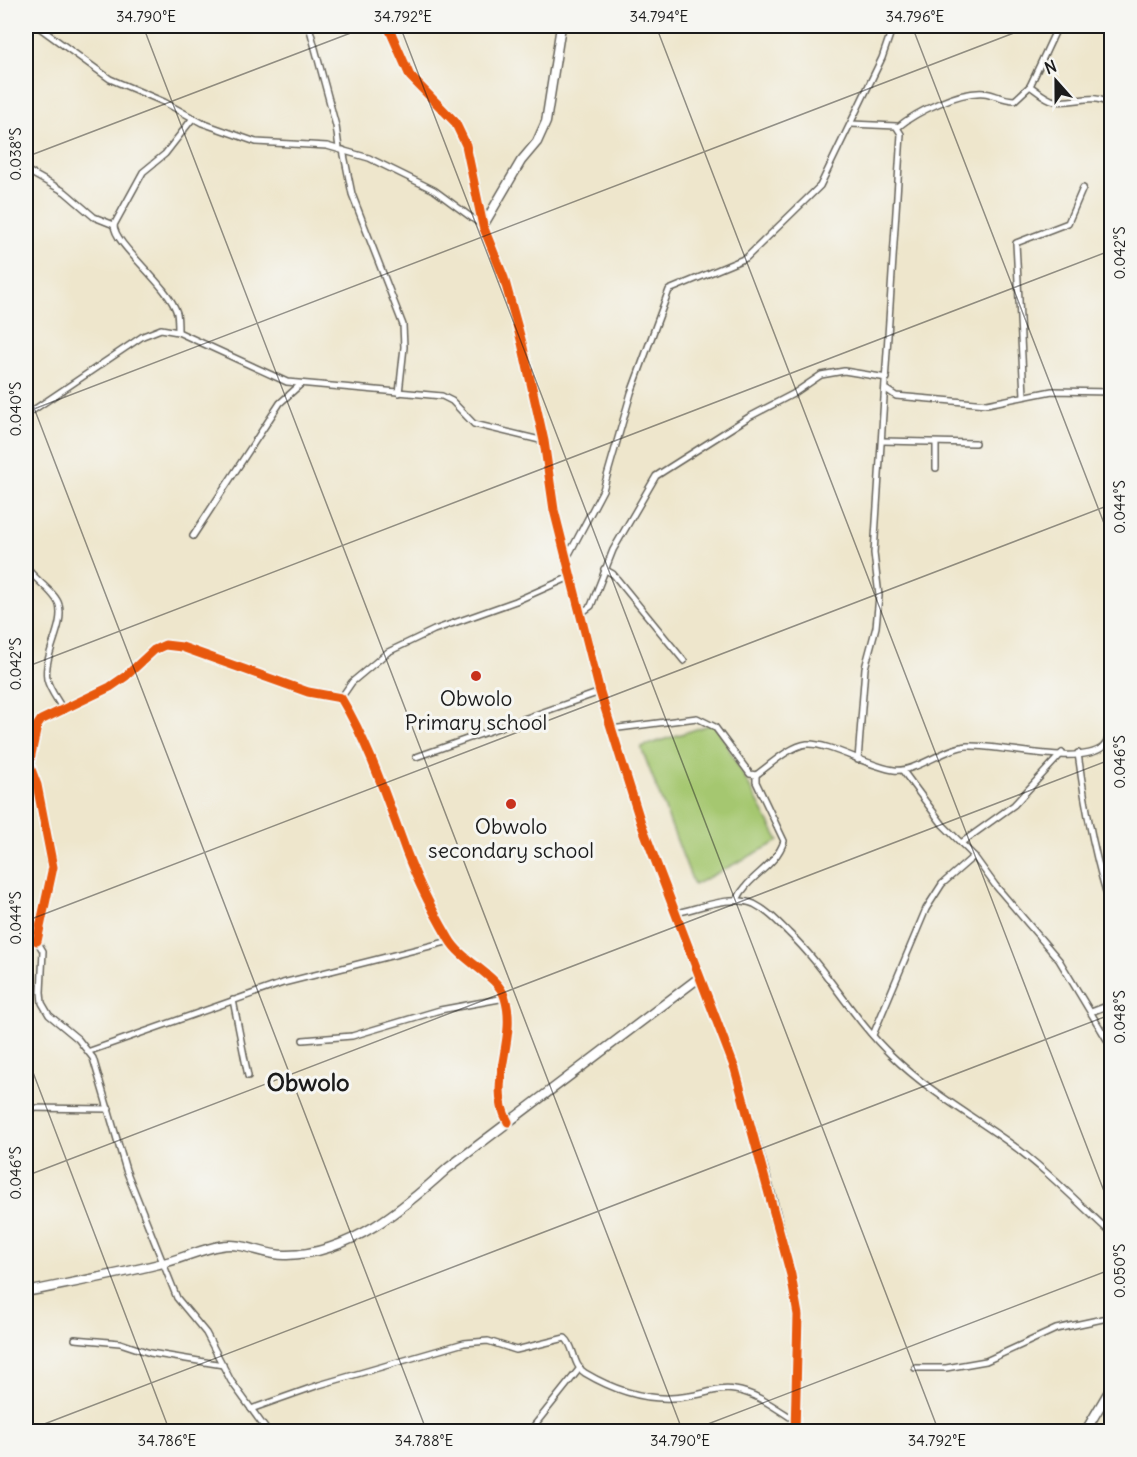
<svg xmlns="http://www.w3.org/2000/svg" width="1137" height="1457" viewBox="0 0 1137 1457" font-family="Delius,sans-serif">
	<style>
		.green { fill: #a5c76f; stroke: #607246; stroke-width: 1.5 }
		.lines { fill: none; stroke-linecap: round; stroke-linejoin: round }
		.street-casing { stroke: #66635a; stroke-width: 8 }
		.secondary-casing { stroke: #66635a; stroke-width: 11 }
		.street { stroke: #fff; stroke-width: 5 }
		.secondary { stroke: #fff; stroke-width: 8 }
		.cycleway-casing { stroke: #f6f6f2; stroke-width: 13 }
		.cycleway { stroke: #e8590c; stroke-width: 9 }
		.ticks { fill: none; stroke: #1c1c1c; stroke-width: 1.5; stroke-opacity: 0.45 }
		.poi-dot { fill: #c8321e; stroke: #f6f6f2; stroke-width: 2 }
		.labels { text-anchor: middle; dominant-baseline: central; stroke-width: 6; stroke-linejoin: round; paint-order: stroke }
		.poi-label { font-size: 21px; fill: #1c1c1c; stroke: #f6f6f2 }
		.quarter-label { font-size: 24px; font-weight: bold; fill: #1c1c1c; stroke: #f6f6f2 }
		.neatline { fill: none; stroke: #1c1c1c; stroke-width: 2 }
		.ticks-label { font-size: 15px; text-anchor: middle; fill: #1c1c1c }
	</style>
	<rect width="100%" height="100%" fill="#f6f6f2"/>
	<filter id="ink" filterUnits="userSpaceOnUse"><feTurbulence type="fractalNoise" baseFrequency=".0167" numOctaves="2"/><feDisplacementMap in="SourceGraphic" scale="12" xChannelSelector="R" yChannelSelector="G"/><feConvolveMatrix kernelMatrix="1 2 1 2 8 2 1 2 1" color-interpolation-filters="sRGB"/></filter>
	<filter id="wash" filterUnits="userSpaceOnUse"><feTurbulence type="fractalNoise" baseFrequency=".008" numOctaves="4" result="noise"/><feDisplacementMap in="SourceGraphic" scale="24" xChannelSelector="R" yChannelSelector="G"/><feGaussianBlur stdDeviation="1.35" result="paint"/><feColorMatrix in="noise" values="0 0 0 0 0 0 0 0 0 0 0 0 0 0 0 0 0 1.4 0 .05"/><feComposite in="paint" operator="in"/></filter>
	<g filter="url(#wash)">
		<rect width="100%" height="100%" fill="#eee6cc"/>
		<path class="green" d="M 715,723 L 779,841 L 694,885 L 641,747 Z"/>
	</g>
	<g filter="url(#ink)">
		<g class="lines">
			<defs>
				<g id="street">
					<path d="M 37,26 L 110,79 L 164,102 L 202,123 L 256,142 L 327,146 L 369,158 L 434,190 L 483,226"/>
					<path d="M 309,26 L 336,126 L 339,148"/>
					<path d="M 388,26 L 410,76 L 455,122 L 466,145 L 483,225"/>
					<path d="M 1030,86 C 1037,91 1047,100 1055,101 C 1077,104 1093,91 1112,106"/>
					<path d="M 851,124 L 896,126 L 901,134 L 874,553 L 879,596 L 876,627 L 865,668 L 858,760"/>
					<path d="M 898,127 C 916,112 959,91 984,93 C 994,94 1003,100 1015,100 L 1030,86 L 1058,26"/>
					<path d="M 343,150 L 352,194 L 403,325 L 404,347 L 399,393"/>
					<path d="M 26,170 L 65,192 L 94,217 L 114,225"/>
					<path d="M 178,332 C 178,326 178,319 177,313 C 168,284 114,245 114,225 L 143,172 L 165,154 L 193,118"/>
					<path d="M 887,390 L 896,396 L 987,404 L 1052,391 L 1112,392"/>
					<path d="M 1111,392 L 1112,430"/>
					<path d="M 1024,395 L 1016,243 L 1068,223 L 1083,188"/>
					<path d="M 26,415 L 143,336 L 161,329 L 178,332 L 287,382 L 442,396 L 452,401 L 474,424 L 544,441"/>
					<path d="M 882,441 L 975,443"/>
					<path d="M 936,444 L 936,468"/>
					<path d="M 1111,497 L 1112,494"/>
					<path d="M 193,536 L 280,403 L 301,384"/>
					<path d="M 567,558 L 603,490 L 631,393 L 669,290 L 746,258 L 820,186 L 882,58 L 893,26"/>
					<path d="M 26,567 C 34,579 56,593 59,605 C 65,626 43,655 47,679 C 49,689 57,699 62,708"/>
					<path d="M 604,569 L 613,574 L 684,661"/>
					<path d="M 580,614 L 591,606 L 613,550 L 656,476 L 749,417 L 793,394 L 821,375 L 844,371 L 887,378"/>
					<path d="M 341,698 L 352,682 L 388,652 L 434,630 L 516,601 L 570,577"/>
					<path d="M 611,729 L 697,718 L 715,727 L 750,774 L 756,775 C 770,765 790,746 807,744 C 827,742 870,767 894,770 C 915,773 944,748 967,746 C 999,744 1078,767 1103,747 C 1111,741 1110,726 1112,717"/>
					<path d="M 1078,753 C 1085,807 1095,860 1112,911"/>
					<path d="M 416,757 L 600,692"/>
					<path d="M 903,771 L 943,825 L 974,856 L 995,885 L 1059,960 L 1112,1048"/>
					<path d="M 961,843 L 1014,805 L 1062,753"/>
					<path d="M 737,900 C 748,875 775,868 784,841 L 756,782 L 756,775"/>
					<path d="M 675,913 C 697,909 732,894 754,904 C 768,911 778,922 789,933 C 828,970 852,1018 891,1055 C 928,1091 965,1111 1007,1141 C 1045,1168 1077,1202 1112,1234"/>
					<path d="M 26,931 L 37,941 L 43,951 L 41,992 L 42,1003 L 49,1015 L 78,1039 L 93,1058 L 126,1170 L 177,1298 L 206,1333 L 231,1381 L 268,1432"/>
					<path d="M 37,941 L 53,867 L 37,785 L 29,764 L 37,726 L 41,720 L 110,687 L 126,676 L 154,650 L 165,645 L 182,647 L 308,692 L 341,698 C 368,743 384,791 402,840 C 413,872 432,910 449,939 C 462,962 498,975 505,998 C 518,1040 486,1083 508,1122"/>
					<path d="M 233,1000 L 248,1076"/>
					<path d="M 1091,1012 L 1112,1004"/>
					<path d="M 873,1035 L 926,909 L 942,884 L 974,856"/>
					<path d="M 303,1040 L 352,1036 L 440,1010 L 505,998"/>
					<path d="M 90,1051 L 283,983 L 450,941"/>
					<path d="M 26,1108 L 109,1109"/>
					<path d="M 75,1339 L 120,1343 L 150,1353 L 223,1365"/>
					<path d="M 915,1368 L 946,1368 L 986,1361 L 1056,1329 L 1112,1317"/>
					<path d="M 251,1409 L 319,1385 L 464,1343 L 488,1341 L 516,1350 L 565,1338 C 575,1346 572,1365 585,1373 C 617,1392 653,1403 690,1396 C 705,1394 719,1387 735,1390 C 757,1393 777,1409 796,1421"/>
					<path d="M 26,1427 L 55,1432"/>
					<path d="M 529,1432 L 580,1368"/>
				</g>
				<g id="secondary">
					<path d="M 561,26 L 546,122 L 537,142 L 521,161 L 483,226 L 504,278 L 522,343 L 544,441 L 554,510 L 600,692 L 641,823 L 735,1069 L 772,1199 L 791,1275 L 798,1315 L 795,1432"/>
					<path d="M 26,1292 C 70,1283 115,1275 159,1264 C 180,1260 200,1249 220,1246 C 244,1241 263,1256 287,1255 C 350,1254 404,1208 448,1168 L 700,977"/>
					<path d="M 1085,1432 L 1112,1386"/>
				</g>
			</defs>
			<use href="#street" class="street-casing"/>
			<use href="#secondary" class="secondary-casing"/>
			<use href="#street" class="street"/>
			<use href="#secondary" class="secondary"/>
			<defs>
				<g id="cycleway">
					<path d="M 388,26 L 410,76 L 455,122 L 466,145 L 483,226 L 504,278 L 522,343 L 544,441 L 554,510 L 600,692 L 641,823 L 735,1069 L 791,1275 L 798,1315 L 795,1432"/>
					<path d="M 37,941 L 53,867 L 37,785 L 29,764 L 37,726 L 41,720 L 110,687 L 126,676 L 154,650 L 165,645 L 182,647 L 308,692 L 341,698 C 368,743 384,791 402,840 C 413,872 432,910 449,939 C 462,962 498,975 505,998 C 518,1040 486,1083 508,1122"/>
				</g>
			</defs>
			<use href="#cycleway" class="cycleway-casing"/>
			<use href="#cycleway" class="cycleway"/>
		</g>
	</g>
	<path class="ticks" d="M 143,26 L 683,1432M 400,26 L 939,1432M 656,26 L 1112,1212M 912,26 L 1112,544M 26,157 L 369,26M 26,387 L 427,1432M 26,412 L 1032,26M 26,667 L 1112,250M 26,921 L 1112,504M 26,1054 L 170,1432M 26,1176 L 1112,759M 26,1431 L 1112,1014M 687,1432 L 1112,1269"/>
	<g class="poi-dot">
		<circle cx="476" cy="676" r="6"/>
		<circle cx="511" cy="804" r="6"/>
	</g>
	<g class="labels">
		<g class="poi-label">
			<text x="476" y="698">Obwolo<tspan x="476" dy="24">Primary school</tspan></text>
			<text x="511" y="826">Obwolo<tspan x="511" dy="24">secondary school</tspan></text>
		</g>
		<g class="quarter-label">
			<text x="308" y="1082">Obwolo</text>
		</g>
	</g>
	<rect width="1137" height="1457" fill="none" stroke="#f6f6f2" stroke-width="66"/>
	<g transform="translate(1056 81) rotate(339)" stroke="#f6f6f2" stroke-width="4.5" paint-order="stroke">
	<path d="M0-4.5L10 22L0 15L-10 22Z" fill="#1c1c1c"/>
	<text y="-9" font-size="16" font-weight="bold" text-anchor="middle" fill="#1c1c1c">N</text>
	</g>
	<rect x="33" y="33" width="1071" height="1391" class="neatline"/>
	<g class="ticks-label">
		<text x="146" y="22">34.790°E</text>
		<text x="403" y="22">34.792°E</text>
		<text x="659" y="22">34.794°E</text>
		<text x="915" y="22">34.796°E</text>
		<text transform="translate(16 154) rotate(-90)" y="5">0.038°S</text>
		<text transform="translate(1120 253) rotate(-90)" y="5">0.042°S</text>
		<text transform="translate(16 409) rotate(-90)" y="5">0.040°S</text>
		<text transform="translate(1120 507) rotate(-90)" y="5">0.044°S</text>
		<text transform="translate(16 664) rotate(-90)" y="5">0.042°S</text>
		<text transform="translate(1120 762) rotate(-90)" y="5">0.046°S</text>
		<text transform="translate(16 918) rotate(-90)" y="5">0.044°S</text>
		<text transform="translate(1120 1017) rotate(-90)" y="5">0.048°S</text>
		<text transform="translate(16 1173) rotate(-90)" y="5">0.046°S</text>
		<text transform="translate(1120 1271) rotate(-90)" y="5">0.050°S</text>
		<text x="167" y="1446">34.786°E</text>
		<text x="424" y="1446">34.788°E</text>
		<text x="680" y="1446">34.790°E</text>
		<text x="937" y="1446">34.792°E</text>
	</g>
</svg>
